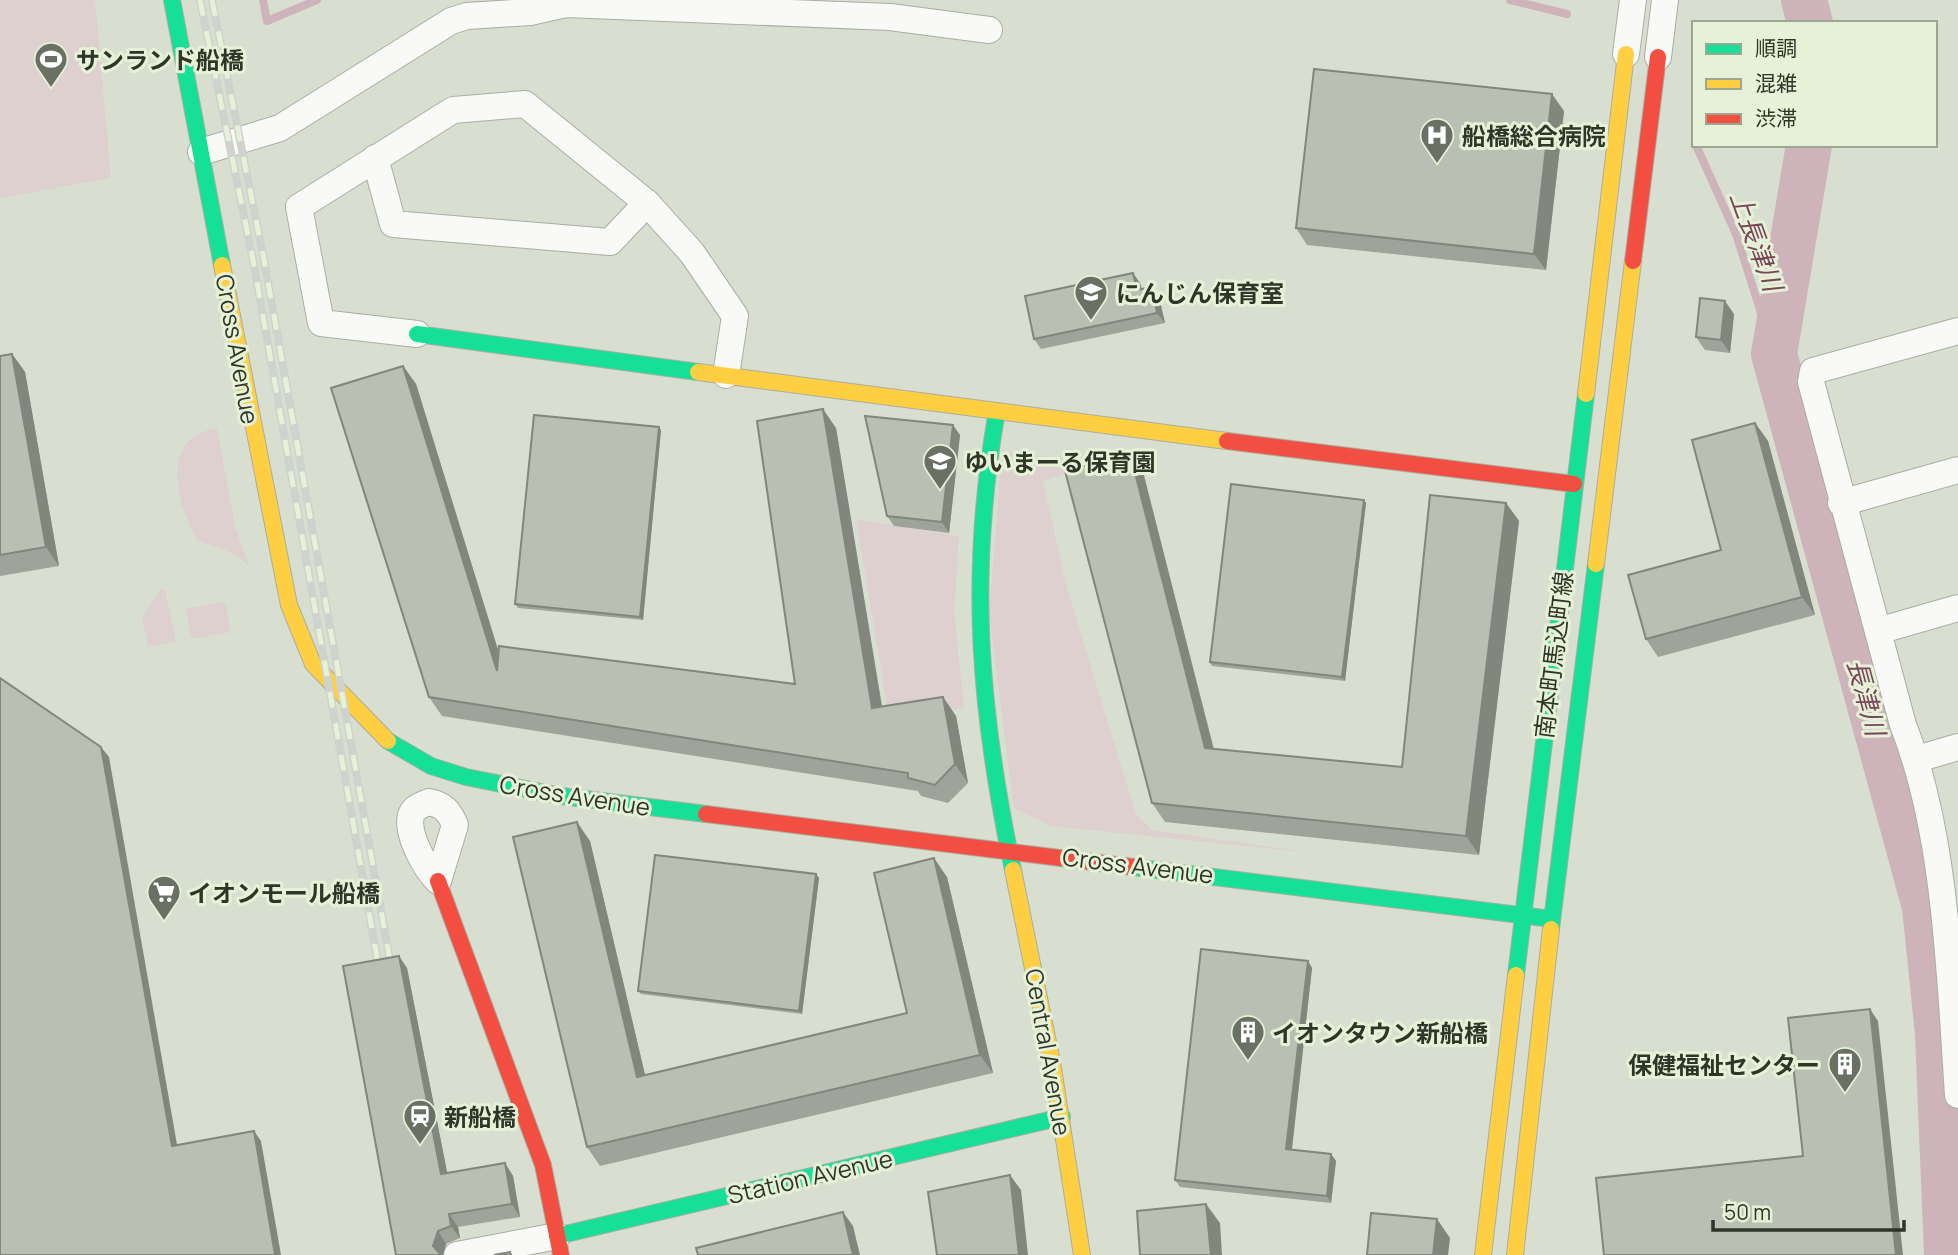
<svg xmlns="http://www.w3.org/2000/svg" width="1958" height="1255" viewBox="0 0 1958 1255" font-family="Manrope,'Noto Sans JP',sans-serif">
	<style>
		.green { fill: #ddd0cf }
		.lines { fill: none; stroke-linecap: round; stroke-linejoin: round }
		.stream { stroke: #ceb4ba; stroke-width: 8 }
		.river { stroke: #ceb4ba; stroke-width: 46 }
		.street-casing { stroke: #a8aea2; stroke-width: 28 }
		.fast-casing { stroke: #a8aea2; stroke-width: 18 }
		.slow-casing { stroke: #a8aea2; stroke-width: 18 }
		.jam-casing { stroke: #a8aea2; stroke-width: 18 }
		.street { stroke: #f9faf8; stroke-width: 26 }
		.fast { stroke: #16e098; stroke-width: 16 }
		.slow { stroke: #ffcf43; stroke-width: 16 }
		.jam { stroke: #f24e42; stroke-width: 16 }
		.rail-casing { stroke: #d0d2ce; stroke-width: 8 }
		.rail { stroke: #e5f2d7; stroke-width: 5; stroke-dasharray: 16; stroke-linecap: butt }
		.wall { fill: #9fa49a }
		.shaded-wall { fill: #82867d }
		.building { fill: #b9bfb3; stroke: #82867d; stroke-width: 2 }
		.labels { text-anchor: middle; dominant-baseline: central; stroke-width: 6; stroke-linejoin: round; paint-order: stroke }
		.poi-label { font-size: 24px; font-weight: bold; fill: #30352a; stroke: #e5f2d7; text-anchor: start }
		.street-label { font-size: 24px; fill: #30352a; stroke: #e5f2d7 }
		.water-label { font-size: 26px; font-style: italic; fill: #7a445b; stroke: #e5f2d7 }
	</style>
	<rect width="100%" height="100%" fill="#d8dfd0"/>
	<g class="green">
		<path d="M 0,0 L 95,0 L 111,178 L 0,198 Z"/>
		<path d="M 217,428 L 235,527 L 249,566 L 235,554 L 197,540 C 176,503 159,437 217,428 Z"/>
		<path d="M 1002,452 L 1103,462 L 1043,481 L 1067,588 L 1136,815 L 1152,830 L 1314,853 L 1051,826 L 1014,808 L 989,614 Z"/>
		<path d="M 856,519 L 959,536 L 954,612 L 964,708 L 889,719 Z"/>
		<path d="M 161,589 L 165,590 L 176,642 L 148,647 L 142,617 Z"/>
		<path d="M 225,602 L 231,632 L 191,639 L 186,609 Z"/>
	</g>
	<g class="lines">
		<g class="stream">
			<path d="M 263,0 L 267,21 L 317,0"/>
			<path d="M 1510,0 L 1567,14"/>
			<path d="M 1696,145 L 1736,234 L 1774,354"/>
		</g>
		<g class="river">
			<path d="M 1804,0 L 1810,23"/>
			<path d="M 1809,145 L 1774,354 L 1925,907 L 1938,1034 L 1947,1255"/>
		</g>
		<defs>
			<g id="street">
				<path d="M 1626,54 L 1633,0"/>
				<path d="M 1658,57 L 1665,0"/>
				<path d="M 201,152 L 280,128 L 451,21 L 467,16 L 530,12 L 566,4 L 890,17 L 989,30"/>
				<path d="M 375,158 L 393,224 L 610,242 L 647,203"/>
				<path d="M 1958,331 L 1813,371 L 1811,382 L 1903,725 C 1946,833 1950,978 1958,1095"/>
				<path d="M 417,334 L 321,323 L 299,207 L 453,110 L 525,104 L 647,203 L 692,253 L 735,316 L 726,375"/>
				<path d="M 1841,503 L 1958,470"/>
				<path d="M 1878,631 L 1958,608"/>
				<path d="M 1917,759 L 1958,747"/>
				<path d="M 429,802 C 444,805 449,811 455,825 L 438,881 C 425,868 406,834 411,815 C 414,807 422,805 429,802 Z"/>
				<path d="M 457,1255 L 557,1236"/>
			</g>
			<g id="fast">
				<path d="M 172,0 L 222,265"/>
				<path d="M 417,334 L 698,372"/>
				<path d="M 997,411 C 968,574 979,709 1013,870"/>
				<path d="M 388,741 L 431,766 L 466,777 L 561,796 L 706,814"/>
				<path d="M 1133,867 L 1552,919"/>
				<path d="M 1551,929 L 1596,564"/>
				<path d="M 1516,975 L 1586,394"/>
				<path d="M 557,1236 L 1062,1117"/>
			</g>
			<g id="slow">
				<path d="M 222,265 L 289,605 L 313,664 L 388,741"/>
				<path d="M 698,372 L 1227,441"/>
				<path d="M 1586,394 L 1626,54"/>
				<path d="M 1596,564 L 1633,261"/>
				<path d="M 1013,870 L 1052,1062 L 1082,1255"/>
				<path d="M 1483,1255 L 1516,975"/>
				<path d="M 1515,1255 L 1551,929"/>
			</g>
			<g id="jam">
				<path d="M 1633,261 L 1658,57"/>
				<path d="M 1227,441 L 1574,484"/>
				<path d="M 706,814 L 1133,867"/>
				<path d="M 438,881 L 543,1165 L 561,1255"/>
			</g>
		</defs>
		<use href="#street" class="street-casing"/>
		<use href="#fast" class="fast-casing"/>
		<use href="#slow" class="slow-casing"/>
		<use href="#jam" class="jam-casing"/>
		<use href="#street" class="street"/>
		<use href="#fast" class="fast"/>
		<use href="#slow" class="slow"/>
		<use href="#jam" class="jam"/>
		<defs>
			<g id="rail">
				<path d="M 200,0 L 253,260 L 381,980"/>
				<path d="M 212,0 L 264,260 L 393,977"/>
			</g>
		</defs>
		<use href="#rail" class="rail-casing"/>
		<use href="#rail" class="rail"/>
	</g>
	<g class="wall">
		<path d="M 1564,111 L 1546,270 L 1307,245 L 1296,228 Z"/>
		<path d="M 1140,283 L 1142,289 L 1152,287 L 1159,297 L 1165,323 L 1041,349 L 1034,339 Z"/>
		<path d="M 1734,314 L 1730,353 L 1705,350 L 1696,337 Z"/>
		<path d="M 12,354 L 25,372 L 59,566 L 0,576 L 0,356 Z"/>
		<path d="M 403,366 L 416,384 L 499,653 L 795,684 L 836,428 L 882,706 L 943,697 L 956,716 L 968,783 L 948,803 L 921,796 L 918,791 L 442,716 L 429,697 Z"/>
		<path d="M 1755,423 L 1768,441 L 1815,615 L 1658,657 L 1646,639 L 1721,550 Z"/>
		<path d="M 661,430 L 643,620 L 518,608 L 515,604 Z"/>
		<path d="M 960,435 L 949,533 L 894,526 L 887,516 Z"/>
		<path d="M 1130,453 L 1143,472 L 1214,749 L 1402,767 L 1506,503 L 1519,521 L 1479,855 L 1165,822 L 1152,803 Z"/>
		<path d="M 1364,500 L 1366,503 L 1345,681 L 1212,666 L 1210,662 Z"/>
		<path d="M 590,841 L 645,1075 L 907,1013 L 947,877 L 993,1073 L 600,1166 L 587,1147 Z"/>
		<path d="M 816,874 L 819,878 L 802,1014 L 641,994 L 638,991 Z"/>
		<path d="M 1308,961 L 1312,968 L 1292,1150 L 1331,1154 L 1336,1161 L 1331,1203 L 1180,1187 L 1175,1180 Z"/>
		<path d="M 407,968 L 447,1173 L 505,1163 L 513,1176 L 520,1217 L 458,1227 L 460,1238 L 446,1244 L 443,1255 L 396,1255 Z"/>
	</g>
	<g class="shaded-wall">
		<path d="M 1552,94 L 1564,111 L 1546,270 L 1534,254 Z"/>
		<path d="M 1133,273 L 1140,283 L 1144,300 L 1137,290 Z"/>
		<path d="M 1152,287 L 1159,297 L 1165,323 L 1157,313 Z"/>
		<path d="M 1725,301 L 1734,314 L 1730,353 L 1721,340 Z"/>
		<path d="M 12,354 L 25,372 L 59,566 L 46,547 Z"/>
		<path d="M 403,366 L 416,384 L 510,689 L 497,671 Z"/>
		<path d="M 823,409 L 836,428 L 885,726 L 872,708 Z"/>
		<path d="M 1755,423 L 1768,441 L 1815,615 L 1802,597 Z"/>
		<path d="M 953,425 L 960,435 L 949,533 L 942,522 Z"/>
		<path d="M 659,427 L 661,430 L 643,620 L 640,617 Z"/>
		<path d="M 1130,453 L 1143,472 L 1218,767 L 1205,748 Z"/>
		<path d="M 1364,500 L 1366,503 L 1345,681 L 1342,677 Z"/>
		<path d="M 1506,503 L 1519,521 L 1479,855 L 1466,836 Z"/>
		<path d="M 943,697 L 956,716 L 968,783 L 955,764 Z"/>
		<path d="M 101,747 L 109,757 L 179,1156 L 172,1146 Z"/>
		<path d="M 577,822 L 590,841 L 650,1096 L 637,1077 Z"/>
		<path d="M 934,858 L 947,877 L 993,1073 L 980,1055 Z"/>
		<path d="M 816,874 L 819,878 L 802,1014 L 799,1011 Z"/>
		<path d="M 399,956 L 407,968 L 450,1187 L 441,1174 Z"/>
		<path d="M 1308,961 L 1312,968 L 1291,1156 L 1286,1149 Z"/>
		<path d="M 1870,1009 L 1878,1021 L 1903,1255 L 1896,1255 Z"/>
		<path d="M 254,1131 L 261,1141 L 281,1255 L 275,1255 Z"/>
		<path d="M 1331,1154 L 1336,1161 L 1331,1203 L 1327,1196 Z"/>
		<path d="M 505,1163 L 513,1176 L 520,1217 L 512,1204 Z"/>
		<path d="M 1010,1175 L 1021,1190 L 1028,1255 L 1019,1255 Z"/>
		<path d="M 1206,1204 L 1220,1223 L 1222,1255 L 1211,1255 Z"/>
		<path d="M 843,1212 L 853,1226 L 860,1255 L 853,1255 Z"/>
		<path d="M 449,1214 L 458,1227 L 460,1238 L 451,1226 Z"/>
		<path d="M 1437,1219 L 1450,1238 L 1448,1255 L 1433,1255 Z"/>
		<path d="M 438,1231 L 446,1244 L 443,1255 L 439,1255 L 433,1246 Z"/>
	</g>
	<g class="building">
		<path d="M 1314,69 L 1552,94 L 1534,254 L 1296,228 Z"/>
		<path d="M 1133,273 L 1137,290 L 1152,287 L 1157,313 L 1034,339 L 1025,296 Z"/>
		<path d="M 1700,298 L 1725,301 L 1721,340 L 1696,337 Z"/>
		<path d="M 12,354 L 46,547 L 0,555 L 0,356 Z"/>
		<path d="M 403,366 L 497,671 L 499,646 L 795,684 L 757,421 L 823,409 L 872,708 L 943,697 L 955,764 L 935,785 L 908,778 L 908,773 L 429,697 L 331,388 Z"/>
		<path d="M 534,415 L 659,427 L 640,617 L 515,604 Z"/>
		<path d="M 865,416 L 953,425 L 942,522 L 887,516 Z"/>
		<path d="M 1755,423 L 1802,597 L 1646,639 L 1628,575 L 1721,550 L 1692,440 Z"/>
		<path d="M 1130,453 L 1205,748 L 1402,767 L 1430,495 L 1506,503 L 1466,836 L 1152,803 L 1065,471 Z"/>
		<path d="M 1231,484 L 1364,500 L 1342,677 L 1210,662 Z"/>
		<path d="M 0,678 L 101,747 L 172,1146 L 254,1131 L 275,1255 L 0,1255 Z"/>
		<path d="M 577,822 L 637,1077 L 907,1013 L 874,873 L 934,858 L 980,1055 L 587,1147 L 513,837 Z"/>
		<path d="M 655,855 L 816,874 L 799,1011 L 638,991 Z"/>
		<path d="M 1201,949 L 1308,961 L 1286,1149 L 1331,1154 L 1327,1196 L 1175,1180 Z"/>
		<path d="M 399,956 L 441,1174 L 505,1163 L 512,1204 L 449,1214 L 451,1226 L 438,1231 L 433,1246 L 441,1255 L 396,1255 L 343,966 Z"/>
		<path d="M 1870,1009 L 1896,1255 L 1604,1255 L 1596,1178 L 1803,1156 L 1788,1018 Z"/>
		<path d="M 1010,1175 L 1019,1255 L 937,1255 L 928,1192 Z"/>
		<path d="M 1206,1204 L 1211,1255 L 1140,1255 L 1137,1211 Z"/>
		<path d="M 843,1212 L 853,1255 L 698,1255 L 696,1248 Z"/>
		<path d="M 1371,1213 L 1437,1219 L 1433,1255 L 1367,1255 Z"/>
		<path d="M 510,1252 L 511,1255 L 494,1255 Z"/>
	</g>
	<defs>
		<symbol id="stadium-pin" viewBox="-11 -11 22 30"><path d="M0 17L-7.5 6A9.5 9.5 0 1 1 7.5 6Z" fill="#6b7064" stroke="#e5f2d7"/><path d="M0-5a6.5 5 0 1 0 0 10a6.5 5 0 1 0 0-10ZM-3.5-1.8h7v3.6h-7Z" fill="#fff"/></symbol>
		<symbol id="hospital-pin" viewBox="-11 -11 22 30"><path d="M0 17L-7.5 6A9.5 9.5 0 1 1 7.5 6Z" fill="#6b7064" stroke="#e5f2d7"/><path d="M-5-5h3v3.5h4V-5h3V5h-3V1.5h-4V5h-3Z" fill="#fff"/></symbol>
		<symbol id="school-pin" viewBox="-11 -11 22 30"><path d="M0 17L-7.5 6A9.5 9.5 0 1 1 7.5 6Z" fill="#6b7064" stroke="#e5f2d7"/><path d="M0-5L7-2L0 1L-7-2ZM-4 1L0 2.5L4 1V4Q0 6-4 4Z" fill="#fff"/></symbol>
		<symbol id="supermarket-pin" viewBox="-11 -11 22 30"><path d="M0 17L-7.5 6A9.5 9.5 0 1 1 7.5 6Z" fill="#6b7064" stroke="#e5f2d7"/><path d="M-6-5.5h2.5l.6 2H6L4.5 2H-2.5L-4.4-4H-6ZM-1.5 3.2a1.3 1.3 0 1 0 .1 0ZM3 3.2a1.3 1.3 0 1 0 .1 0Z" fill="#fff"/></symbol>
		<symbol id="building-pin" viewBox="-11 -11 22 30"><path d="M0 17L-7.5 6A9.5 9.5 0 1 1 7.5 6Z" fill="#6b7064" stroke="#e5f2d7"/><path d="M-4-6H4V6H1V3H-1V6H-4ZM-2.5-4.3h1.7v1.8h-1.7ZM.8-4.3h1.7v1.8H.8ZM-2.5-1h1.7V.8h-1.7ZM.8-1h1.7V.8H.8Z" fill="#fff"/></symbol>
		<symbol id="station-pin" viewBox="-11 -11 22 30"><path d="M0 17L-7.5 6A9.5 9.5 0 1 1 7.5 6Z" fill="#6b7064" stroke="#e5f2d7"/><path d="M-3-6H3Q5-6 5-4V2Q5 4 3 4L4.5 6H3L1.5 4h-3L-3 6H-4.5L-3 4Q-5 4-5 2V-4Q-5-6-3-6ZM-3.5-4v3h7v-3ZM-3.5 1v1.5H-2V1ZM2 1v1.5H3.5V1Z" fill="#fff"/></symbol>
	</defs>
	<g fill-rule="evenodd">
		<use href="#stadium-pin" x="32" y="40" width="38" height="52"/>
		<use href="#hospital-pin" x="1418" y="116" width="38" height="52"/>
		<use href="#school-pin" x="1072" y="273" width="38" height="52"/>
		<use href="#school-pin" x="921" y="442" width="38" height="52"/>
		<use href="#supermarket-pin" x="145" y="873" width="38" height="52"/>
		<use href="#building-pin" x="1229" y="1013" width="38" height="52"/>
		<use href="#building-pin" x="1826" y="1045" width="38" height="52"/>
		<use href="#station-pin" x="401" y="1097" width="38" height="52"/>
	</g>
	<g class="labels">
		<g class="poi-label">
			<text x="76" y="59">サンランド船橋</text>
			<text x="1462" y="135">船橋総合病院</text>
			<text x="1116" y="292">にんじん保育室</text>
			<text x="964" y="461">ゆいまーる保育園</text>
			<text x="188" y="892">イオンモール船橋</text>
			<text x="1272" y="1032">イオンタウン新船橋</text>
			<text x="1820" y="1064" text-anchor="end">保健福祉センター</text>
			<text x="444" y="1116">新船橋</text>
		</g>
		<g class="street-label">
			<text transform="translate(238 349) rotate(80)">Cross Avenue</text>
			<text transform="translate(1553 655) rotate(-83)">南本町馬込町線</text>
			<text transform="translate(575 795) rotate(9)">Cross Avenue</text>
			<text transform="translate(1138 865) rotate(7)">Cross Avenue</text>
			<text transform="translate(1049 1052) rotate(80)">Central Avenue</text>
			<text transform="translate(810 1176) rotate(-13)">Station Avenue</text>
		</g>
		<g class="water-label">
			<text transform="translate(1757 241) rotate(70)">上長津川</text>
			<text transform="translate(1867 697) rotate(75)">長津川</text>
		</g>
	</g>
	<rect x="1692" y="21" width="245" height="126" fill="#e5f2d7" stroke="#9da692" stroke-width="2"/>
	<rect x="1706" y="44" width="35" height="10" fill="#16e098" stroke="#9da692" stroke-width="2"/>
	<text x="1755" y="56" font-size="21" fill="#30352a">順調</text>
	<rect x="1706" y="79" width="35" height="10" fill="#ffcf43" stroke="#9da692" stroke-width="2"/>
	<text x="1755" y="91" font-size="21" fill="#30352a">混雑</text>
	<rect x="1706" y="114" width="35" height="10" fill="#f24e42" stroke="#9da692" stroke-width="2"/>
	<text x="1755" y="126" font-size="21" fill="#30352a">渋滞</text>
	<path d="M1713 1220v10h191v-10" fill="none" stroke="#30352a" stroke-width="3.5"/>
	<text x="1724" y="1220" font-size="21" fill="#30352a" stroke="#e5f2d7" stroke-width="5" paint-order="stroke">50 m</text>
</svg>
